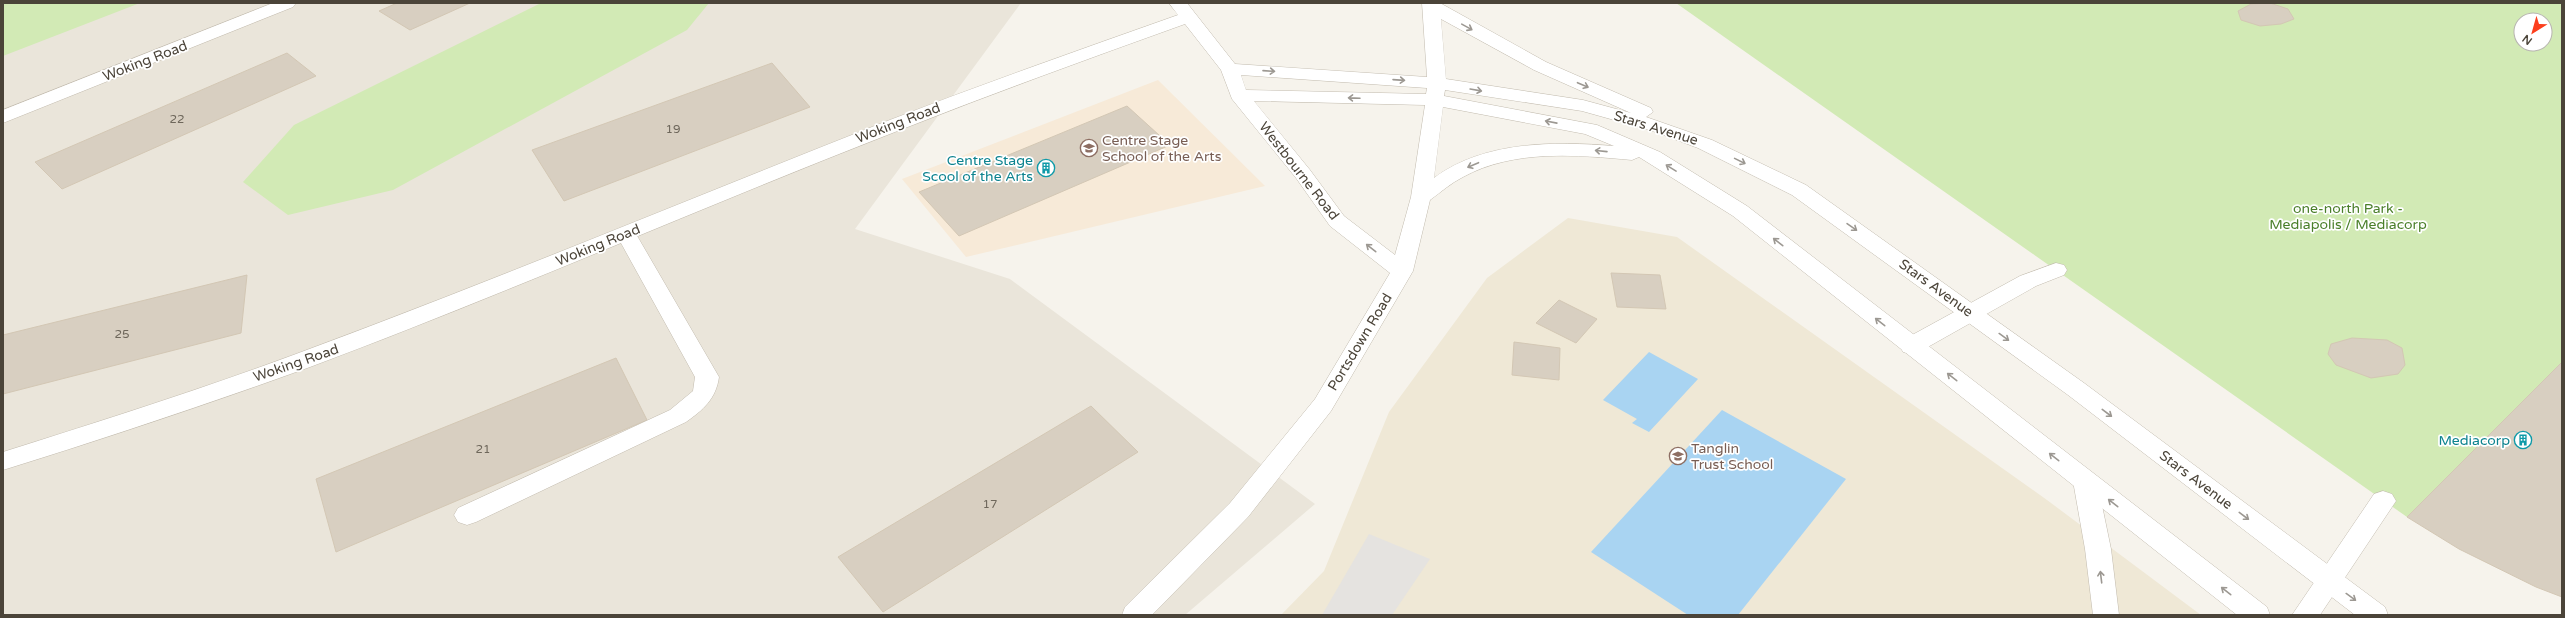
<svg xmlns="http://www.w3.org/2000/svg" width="2565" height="618" viewBox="0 0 2565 618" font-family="'Varela Round',sans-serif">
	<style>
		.residential { fill: #eae5da }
		.commercial { fill: #f7ead8 }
		.education { fill: #efe8d6 }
		.green { fill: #d2eab5; fill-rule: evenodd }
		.parking { fill: #e5e3e0 }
		.water { fill: #a9d4f2 }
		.building { fill: #d8cfc1; stroke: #d3c7b4 }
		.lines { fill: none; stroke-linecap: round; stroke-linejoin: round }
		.service-casing { stroke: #c2bbae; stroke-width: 1 }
		.minor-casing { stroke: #c2bbae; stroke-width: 1 }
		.service { fill: #fff; fill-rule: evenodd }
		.minor { fill: #fff; fill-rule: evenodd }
		.oneway { stroke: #9c9892 }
		.labels { text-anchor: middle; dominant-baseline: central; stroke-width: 3.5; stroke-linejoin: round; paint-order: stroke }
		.number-label { font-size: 12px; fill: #6e675b }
		.street-label { font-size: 14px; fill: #4b4439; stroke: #fff }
		.education-label { font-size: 14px; fill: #785e54; stroke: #fff; text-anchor: start }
		.culture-label { font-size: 14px; fill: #0d838f; stroke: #fff; text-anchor: end }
		.park-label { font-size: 14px; fill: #4a7f2a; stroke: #fff }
	</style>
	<rect width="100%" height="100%" fill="#f6f3ec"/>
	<path class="residential" d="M 3,3 L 1021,3 L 855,229 L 1010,279 L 1315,504 L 1185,615 L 3,615 Z"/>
	<path class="commercial" d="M 1158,80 L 1265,186 L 966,257 L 902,179 Z"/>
	<path class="education" d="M 1568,218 L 1677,237 L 2047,500 L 2201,615 L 1281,615 L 1324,571 L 1389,412 L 1487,278 Z"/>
	<g class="green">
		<path d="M 3,3 L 140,3 L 3,56 Z"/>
		<path d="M 541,3 L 709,3 L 687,30 L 393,190 L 288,215 L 243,182 L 294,125 Z"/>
		<path d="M 1676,3 L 2562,3 L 2562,362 L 2407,517 ZM 2521,20 L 2545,20 L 2545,44 L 2521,44 Z"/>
	</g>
	<path class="parking" d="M 1369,534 L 1430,559 L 1392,615 L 1322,615 Z"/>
	<g class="water">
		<path d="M 1649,352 L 1698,379 L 1649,432 L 1632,423 L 1637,419 L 1603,400 Z"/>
		<path d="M 1722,410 L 1846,479 L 1738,615 L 1688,615 L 1591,552 Z"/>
	</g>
	<g class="building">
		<path d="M 397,3 L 470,3 L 410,30 L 379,11 Z"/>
		<path d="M 2270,3 L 2288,9 L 2294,19 L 2281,24 L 2260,26 L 2241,20 L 2238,11 L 2251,4 Z"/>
		<path d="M 287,53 L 316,76 L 62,189 L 35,162 Z"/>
		<path d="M 772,63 L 810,107 L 564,201 L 532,150 Z"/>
		<path d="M 1127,106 L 1170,145 L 959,236 L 919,192 Z"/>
		<path d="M 1611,273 L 1660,275 L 1666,309 L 1617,307 Z"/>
		<path d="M 247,275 L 241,333 L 3,394 L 3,335 Z"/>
		<path d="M 1559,300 L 1597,319 L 1576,343 L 1536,323 Z"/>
		<path d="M 2352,338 L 2387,340 L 2402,348 L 2405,365 L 2398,374 L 2371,378 L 2336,365 L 2328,354 L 2331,344 Z"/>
		<path d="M 1514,342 L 1560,348 L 1559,380 L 1512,375 Z"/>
		<path d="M 616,358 L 647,420 L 336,552 L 316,479 Z"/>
		<path d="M 2562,362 L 2562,597 L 2536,587 L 2459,549 L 2407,517 Z"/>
		<path d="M 1091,406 L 1138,452 L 883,612 L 838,557 Z"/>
	</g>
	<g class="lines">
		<defs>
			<g id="service">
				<path d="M 626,227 L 633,229 L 636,234 L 719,377 C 716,399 703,410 686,422 L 476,522 L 467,525 L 458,522 L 454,515 L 458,508 L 670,410 L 693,391 L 695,377 L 616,234 L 619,229 Z"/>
				<path d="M 2056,263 L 2064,265 L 2067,270 L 2064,275 L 2036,286 L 1919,352 L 1911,354 L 1903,352 L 1900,346 L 1903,340 L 2020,276 Z"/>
				<path d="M 2085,471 L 2094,474 L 2097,481 L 2111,549 L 2119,615 L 2093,615 L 2085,549 L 2073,481 L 2076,474 Z"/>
				<path d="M 2383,491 L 2392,494 L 2396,501 L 2320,615 L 2292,615 L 2374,494 Z"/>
			</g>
			<g id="minor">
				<path d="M 273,3 L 296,3 L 293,7 L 3,123 L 3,110 Z"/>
				<path d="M 1169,3 L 1187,3 L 1235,64 L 1427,77 L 1422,3 L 1440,3 L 1546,62 L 1651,108 L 1653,112 L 1646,117 L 1712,140 L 1806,185 L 2084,383 L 2385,607 L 2388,615 L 2355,615 L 2068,395 L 1792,195 L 1698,148 L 1650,130 L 1582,111 L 1445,90 L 1444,96 L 1597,125 L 1660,152 L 1747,206 L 2267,607 L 2270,615 L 2237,615 L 1733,216 L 1639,157 L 1632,160 C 1577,155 1514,149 1463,177 C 1451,183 1441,192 1430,200 L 1413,271 L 1331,411 L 1248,517 L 1152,615 L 1122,615 L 1125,607 L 1230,503 L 1315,399 L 1390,273 L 1330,226 L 1296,178 L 1232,99 L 1221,70 L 1185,24 C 1090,58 994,93 900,130 C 702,207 508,293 310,367 C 208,404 106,438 3,470 L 3,452 C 101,421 199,390 296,354 C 493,281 687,200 882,123 C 980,85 1079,50 1178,15 ZM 1441,19 L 1534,70 L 1631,113 L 1583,100 L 1446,79 ZM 1241,75 L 1427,88 L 1426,94 L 1246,90 ZM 1254,101 L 1425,105 L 1411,197 L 1395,255 L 1344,216 L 1310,170 ZM 1443,107 L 1585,134 L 1614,146 C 1555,141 1483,141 1434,178 Z"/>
			</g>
		</defs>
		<use href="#service" class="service-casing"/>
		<use href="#minor" class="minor-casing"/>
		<use href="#service" class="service"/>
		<use href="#minor" class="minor"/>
	</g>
	<defs><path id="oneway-shaft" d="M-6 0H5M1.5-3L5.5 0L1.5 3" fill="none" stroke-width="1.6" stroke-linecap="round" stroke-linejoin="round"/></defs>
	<g class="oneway">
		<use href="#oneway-shaft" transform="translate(1467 27) rotate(29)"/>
		<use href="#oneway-shaft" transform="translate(1269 71) rotate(4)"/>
		<use href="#oneway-shaft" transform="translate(1399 80) rotate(4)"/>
		<use href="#oneway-shaft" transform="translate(1583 85) rotate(23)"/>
		<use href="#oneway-shaft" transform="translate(1476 90) rotate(10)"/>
		<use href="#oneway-shaft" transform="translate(1354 98) rotate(-178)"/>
		<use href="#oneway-shaft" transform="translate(1551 122) rotate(-169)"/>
		<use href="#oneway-shaft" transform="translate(1601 151) rotate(-174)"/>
		<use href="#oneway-shaft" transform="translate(1740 161) rotate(26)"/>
		<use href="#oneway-shaft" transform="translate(1473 165) rotate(157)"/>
		<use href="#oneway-shaft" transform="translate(1671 168) rotate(-148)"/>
		<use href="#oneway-shaft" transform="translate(1852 227) rotate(35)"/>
		<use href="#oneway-shaft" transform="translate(1778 242) rotate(-142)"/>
		<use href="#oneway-shaft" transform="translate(1371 248) rotate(-142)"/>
		<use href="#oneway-shaft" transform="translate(1880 322) rotate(-142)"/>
		<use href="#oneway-shaft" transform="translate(2004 337) rotate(36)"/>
		<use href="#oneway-shaft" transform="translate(1952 377) rotate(-142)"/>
		<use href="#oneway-shaft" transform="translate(2107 413) rotate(37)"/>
		<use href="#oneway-shaft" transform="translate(2054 457) rotate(-142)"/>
		<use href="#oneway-shaft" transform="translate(2113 503) rotate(-142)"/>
		<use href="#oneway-shaft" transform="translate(2244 516) rotate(37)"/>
		<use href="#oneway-shaft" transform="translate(2101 577) rotate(-97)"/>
		<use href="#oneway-shaft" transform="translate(2226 591) rotate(-142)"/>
		<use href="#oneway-shaft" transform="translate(2351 597) rotate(36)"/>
	</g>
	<defs>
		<symbol id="school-ring" viewBox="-11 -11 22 22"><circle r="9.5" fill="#fff" stroke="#8d6e63" stroke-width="1.5"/><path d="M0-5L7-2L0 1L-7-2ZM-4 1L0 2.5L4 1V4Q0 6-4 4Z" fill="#8d6e63"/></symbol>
		<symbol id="building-ring" viewBox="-11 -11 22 22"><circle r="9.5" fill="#fff" stroke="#0f9aa8" stroke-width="1.5"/><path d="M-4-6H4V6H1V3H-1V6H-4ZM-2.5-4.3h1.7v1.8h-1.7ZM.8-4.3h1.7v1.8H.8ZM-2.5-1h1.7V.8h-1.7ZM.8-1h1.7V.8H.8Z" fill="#0f9aa8"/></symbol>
	</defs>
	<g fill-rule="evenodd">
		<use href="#school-ring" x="1079" y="138" width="20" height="20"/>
		<use href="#building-ring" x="1036" y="158" width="20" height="20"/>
		<use href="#building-ring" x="2513" y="430" width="20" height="20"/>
		<use href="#school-ring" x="1668" y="446" width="20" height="20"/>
	</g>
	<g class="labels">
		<g class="number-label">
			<text x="177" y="119">22</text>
			<text x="673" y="129">19</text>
			<text x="122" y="334">25</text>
			<text x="483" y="449">21</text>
			<text x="990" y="504">17</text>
		</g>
		<g class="street-label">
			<text transform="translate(145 61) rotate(-21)">Woking Road</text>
			<text transform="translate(898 123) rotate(-21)">Woking Road</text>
			<text transform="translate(1656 128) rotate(17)">Stars Avenue</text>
			<text transform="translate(1299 171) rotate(52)">Westbourne Road</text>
			<text transform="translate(598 245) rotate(-22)">Woking Road</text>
			<text transform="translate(1936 288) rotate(36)">Stars Avenue</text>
			<text transform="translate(1360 342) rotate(-59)">Portsdown Road</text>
			<text transform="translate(296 363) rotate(-19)">Woking Road</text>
			<text transform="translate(2196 480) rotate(37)">Stars Avenue</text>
		</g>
		<g class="education-label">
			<text x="1102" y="140">Centre Stage<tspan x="1102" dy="16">School of the Arts</tspan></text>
			<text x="1691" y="448">Tanglin<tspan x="1691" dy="16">Trust School</tspan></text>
		</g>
		<g class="culture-label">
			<text x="1033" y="160">Centre Stage<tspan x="1033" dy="16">Scool of the Arts</tspan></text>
			<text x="2510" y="440">Mediacorp</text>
		</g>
		<g class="park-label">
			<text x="2348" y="208">one-north Park -<tspan x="2348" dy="16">Mediapolis / Mediacorp</tspan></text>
		</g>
	</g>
	<rect width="2565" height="618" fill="none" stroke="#4b4439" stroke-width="8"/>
	<g transform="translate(2533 32) rotate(217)"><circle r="19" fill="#ffffff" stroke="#b7b4b0"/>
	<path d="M0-3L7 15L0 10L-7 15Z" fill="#fc3f1d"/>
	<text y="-6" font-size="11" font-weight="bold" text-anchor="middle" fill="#4b4439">N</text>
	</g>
</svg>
